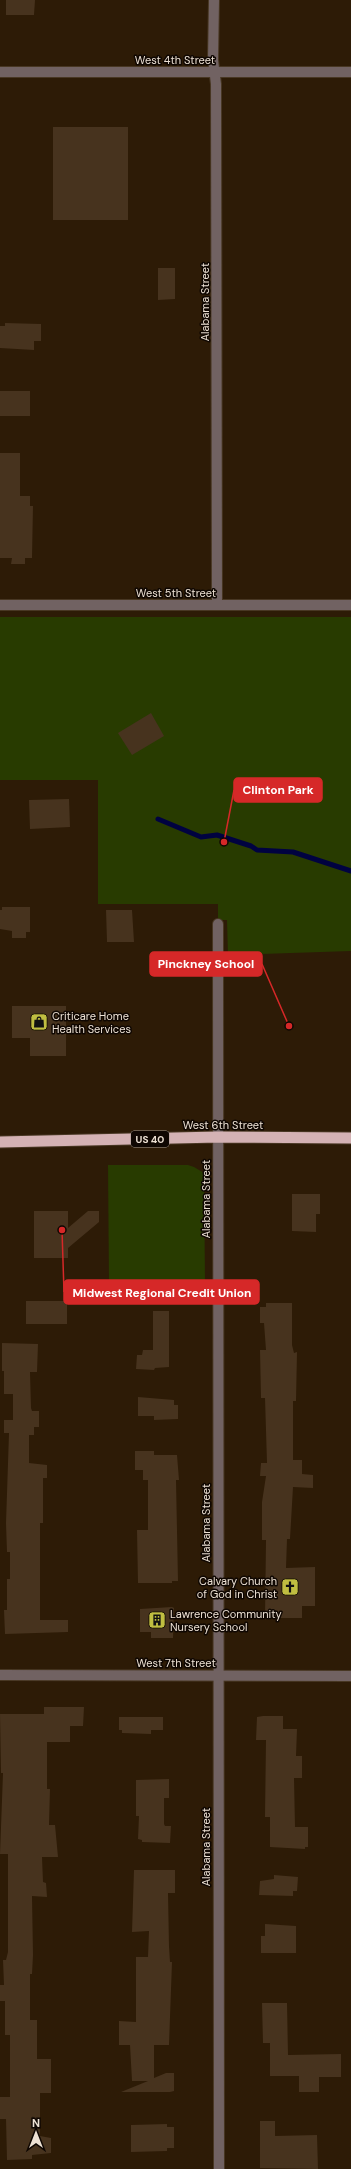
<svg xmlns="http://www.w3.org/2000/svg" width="351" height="2169" viewBox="0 0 351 2169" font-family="'DM Sans',sans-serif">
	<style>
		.green { fill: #283b00 }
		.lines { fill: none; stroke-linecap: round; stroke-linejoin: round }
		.stream { stroke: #000240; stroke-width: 5 }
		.building { fill: #47331e }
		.minor-casing { stroke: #483723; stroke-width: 12 }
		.trunk-casing { stroke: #483723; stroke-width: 13 }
		.minor { stroke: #716262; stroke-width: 10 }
		.trunk { stroke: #d4b2b4; stroke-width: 11 }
		.labels { text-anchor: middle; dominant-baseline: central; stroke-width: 3; stroke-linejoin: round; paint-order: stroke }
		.shield { fill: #0f0702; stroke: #aaa095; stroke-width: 1 }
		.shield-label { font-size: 10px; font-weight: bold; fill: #ede1d4 }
		.street-label { font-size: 11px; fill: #ede1d4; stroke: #0f0702 }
		.poi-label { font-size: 11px; fill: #ede1d4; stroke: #0f0702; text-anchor: start }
		.leader { fill: none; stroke: #d62828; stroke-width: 1.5 }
		.callout-dot { fill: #d62828; stroke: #0f0702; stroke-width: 1.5 }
		.callout { fill: #d62828; stroke: #d62828; stroke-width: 1.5 }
		.callout-label { font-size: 12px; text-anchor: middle; font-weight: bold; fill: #fff }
	</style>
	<rect width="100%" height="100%" fill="#2d1b06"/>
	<g class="green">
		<path d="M 0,617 L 351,617 L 351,951 L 228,955 L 227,920 L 218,920 L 218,904 L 98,904 L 98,780 L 0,780 Z"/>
		<path d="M 108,1165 L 188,1165 L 194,1167 L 204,1173 L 205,1284 L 109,1284 Z"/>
	</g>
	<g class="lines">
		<path class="stream" d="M 158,819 L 201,837 L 217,835 L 251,846 L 257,850 L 293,852 L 351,871"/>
	</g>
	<g class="building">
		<path d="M 6,0 L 35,0 L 34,15 L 6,15 Z"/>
		<rect x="53" y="127" width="75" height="93"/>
		<path d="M 158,268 L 175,268 L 175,299 L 158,300 Z"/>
		<path d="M 5,323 L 41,324 L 41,341 L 34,341 L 34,350 L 0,348 L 0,326 L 5,326 Z"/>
		<rect x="0" y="391" width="30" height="25"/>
		<path d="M 0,453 L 20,453 L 20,496 L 30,496 L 30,506 L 33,506 L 32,558 L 25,558 L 25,564 L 11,564 L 12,558 L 0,558 Z"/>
		<path d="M 151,713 L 164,736 L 132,755 L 118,733 Z"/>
		<path d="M 69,799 L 70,827 L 30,829 L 29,800 Z"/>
		<path d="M 2,907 L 30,907 L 30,932 L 26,932 L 26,938 L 12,938 L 12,931 L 0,929 L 0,910 L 2,910 Z"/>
		<path d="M 106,910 L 132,910 L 134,942 L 107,942 Z"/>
		<path d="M 12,1006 L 66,1006 L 66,1056 L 30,1056 L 30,1038 L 12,1038 Z"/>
		<path d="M 292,1194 L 320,1194 L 320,1214 L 316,1214 L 316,1232 L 292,1231 Z"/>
		<path d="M 34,1211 L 68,1211 L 68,1228 L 88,1211 L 99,1211 L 99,1222 L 68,1248 L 68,1258 L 34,1258 Z"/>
		<rect x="26" y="1301" width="41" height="23"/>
		<path d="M 266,1303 L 292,1303 L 292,1345 L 294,1353 L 297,1352 L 296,1401 L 293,1401 L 293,1460 L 302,1460 L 302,1474 L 313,1475 L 313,1488 L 293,1487 L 290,1539 L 287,1539 L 286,1568 L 315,1567 L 315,1606 L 302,1606 L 302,1618 L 265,1618 L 266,1540 L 262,1540 L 262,1502 L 266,1476 L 260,1476 L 261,1463 L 267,1463 L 265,1398 L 261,1398 L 260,1350 L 266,1350 L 264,1323 L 260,1323 L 260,1307 L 266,1307 Z"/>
		<path d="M 153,1311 L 169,1311 L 169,1367 L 155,1368 L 154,1370 L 136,1369 L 137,1355 L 142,1355 L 143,1350 L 153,1350 Z"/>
		<path d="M 2,1343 L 38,1344 L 37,1372 L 30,1372 L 31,1408 L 32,1411 L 39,1411 L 39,1427 L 34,1427 L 34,1435 L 29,1435 L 29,1463 L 47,1465 L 47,1478 L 43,1478 L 43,1523 L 40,1523 L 40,1620 L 68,1620 L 68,1632 L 5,1634 L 4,1610 L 7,1610 L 7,1579 L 10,1579 L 10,1552 L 7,1552 L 6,1523 L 9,1433 L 4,1433 L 4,1420 L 13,1420 L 13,1394 L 4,1394 L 4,1371 L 2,1371 Z"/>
		<path d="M 138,1397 L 174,1400 L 174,1405 L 178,1405 L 178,1419 L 154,1420 L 154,1416 L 138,1416 Z"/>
		<path d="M 135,1451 L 154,1451 L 154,1455 L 177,1455 L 179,1480 L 176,1480 L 178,1581 L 172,1581 L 172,1583 L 138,1583 L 137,1530 L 148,1530 L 148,1480 L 143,1480 L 143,1470 L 135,1470 Z"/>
		<path d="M 172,1607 L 174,1608 L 173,1638 L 151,1638 L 151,1632 L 140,1632 L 140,1609 Z"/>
		<path d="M 44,1707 L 84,1707 L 83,1726 L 70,1726 L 70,1742 L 47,1742 L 47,1789 L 50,1789 L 49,1825 L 55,1825 L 58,1857 L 42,1857 L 43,1882 L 46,1883 L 47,1897 L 32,1896 L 33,1955 L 32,1974 L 30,1974 L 30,2020 L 37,2020 L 37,2059 L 51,2059 L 51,2093 L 40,2093 L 40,2136 L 51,2138 L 51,2153 L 32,2155 L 32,2159 L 7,2160 L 6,2119 L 0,2119 L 0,2097 L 10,2097 L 10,2035 L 5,2035 L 5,2001 L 0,2001 L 0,1985 L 4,1985 L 3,1960 L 6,1960 L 8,1952 L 8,1854 L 0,1854 L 3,1773 L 1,1773 L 0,1714 L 44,1714 Z"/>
		<path d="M 263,1716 L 283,1716 L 283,1729 L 297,1729 L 296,1756 L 302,1756 L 302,1778 L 294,1778 L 295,1827 L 308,1827 L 308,1847 L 305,1847 L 305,1849 L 270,1847 L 270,1817 L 265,1817 L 266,1740 L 256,1740 L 257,1717 Z"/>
		<path d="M 119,1717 L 163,1717 L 163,1730 L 151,1730 L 151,1734 L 122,1733 L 122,1730 L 119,1730 Z"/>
		<path d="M 169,1779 L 169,1798 L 164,1798 L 164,1824 L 165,1826 L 171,1826 L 170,1843 L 142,1842 L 142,1840 L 138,1839 L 139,1816 L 136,1816 L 136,1780 Z"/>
		<path d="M 134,1870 L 175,1870 L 175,1893 L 168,1893 L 169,1946 L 170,1962 L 172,1962 L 169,2045 L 154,2045 L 154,2078 L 166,2073 L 174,2073 L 174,2091 L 170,2092 L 121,2092 L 148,2081 L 132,2081 L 130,2045 L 119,2045 L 119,2021 L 136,2022 L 136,1957 L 148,1957 L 149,1931 L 132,1932 Z"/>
		<path d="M 274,1875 L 298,1877 L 297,1891 L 293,1891 L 293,1896 L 259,1895 L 260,1881 L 274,1879 Z"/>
		<path d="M 265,1924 L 296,1926 L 296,1953 L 261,1953 L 261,1936 L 265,1936 Z"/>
		<path d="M 262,2003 L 287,2003 L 288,2055 L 341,2054 L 341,2077 L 319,2077 L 319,2092 L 299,2092 L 299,2076 L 270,2076 L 270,2043 L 263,2043 Z"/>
		<path d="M 260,2121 L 275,2121 L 275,2136 L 317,2135 L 318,2169 L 260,2168 Z"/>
		<path d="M 167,2124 L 167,2127 L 174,2127 L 174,2148 L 167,2148 L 167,2151 L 131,2152 L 131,2125 Z"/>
	</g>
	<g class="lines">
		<defs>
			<g id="minor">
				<path d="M 214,0 L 213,60 L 216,84 L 217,605"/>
				<path d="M 0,72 L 351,72"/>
				<path d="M 0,605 L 351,605"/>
				<path d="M 218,924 L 219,2169"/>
				<path d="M 0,1675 L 351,1676"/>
			</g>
			<path id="trunk" d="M 0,1142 L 218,1137 L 351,1138"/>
		</defs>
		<use href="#minor" class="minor-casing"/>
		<use href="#trunk" class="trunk-casing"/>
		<use href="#minor" class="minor"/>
		<use href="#trunk" class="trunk"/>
	</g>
	<defs>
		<symbol id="shop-square" viewBox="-11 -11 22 22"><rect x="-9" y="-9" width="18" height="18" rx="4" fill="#c0be41" stroke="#0f0702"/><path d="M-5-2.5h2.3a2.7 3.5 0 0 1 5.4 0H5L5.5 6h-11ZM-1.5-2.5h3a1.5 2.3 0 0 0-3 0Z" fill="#111"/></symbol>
		<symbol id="church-square" viewBox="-11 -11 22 22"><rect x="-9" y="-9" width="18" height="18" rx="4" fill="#c0be41" stroke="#0f0702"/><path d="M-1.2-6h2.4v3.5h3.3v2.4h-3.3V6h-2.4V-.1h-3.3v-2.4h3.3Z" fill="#111"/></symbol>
		<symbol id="building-square" viewBox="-11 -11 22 22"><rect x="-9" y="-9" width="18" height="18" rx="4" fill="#c0be41" stroke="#0f0702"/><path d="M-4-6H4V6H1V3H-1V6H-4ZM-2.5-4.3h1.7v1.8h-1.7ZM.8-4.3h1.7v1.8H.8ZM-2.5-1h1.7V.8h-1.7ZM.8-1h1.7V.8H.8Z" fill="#111"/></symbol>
	</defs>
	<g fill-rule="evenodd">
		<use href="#shop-square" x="29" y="1012" width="20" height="20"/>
		<use href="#church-square" x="280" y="1577" width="20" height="20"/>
		<use href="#building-square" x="147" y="1610" width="20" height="20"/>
	</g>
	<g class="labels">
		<rect class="shield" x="131" y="1131" width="38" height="16" rx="3"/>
		<g class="shield-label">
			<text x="150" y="1139">US 40</text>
		</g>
		<g class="street-label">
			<text x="175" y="60">West 4th Street</text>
			<text transform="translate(205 302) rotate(-90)">Alabama Street</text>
			<text x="176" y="593">West 5th Street</text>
			<text x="223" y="1125">West 6th Street</text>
			<text transform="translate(206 1199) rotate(-90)">Alabama Street</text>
			<text transform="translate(206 1523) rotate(-90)">Alabama Street</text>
			<text x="176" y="1663">West 7th Street</text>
			<text transform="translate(206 1847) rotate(-90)">Alabama Street</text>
		</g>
		<g class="poi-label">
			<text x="52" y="1016">Criticare Home<tspan x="52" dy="13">Health Services</tspan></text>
			<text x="277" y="1581" text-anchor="end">Calvary Church<tspan x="277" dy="13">of God in Christ</tspan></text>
			<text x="170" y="1614">Lawrence Community<tspan x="170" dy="13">Nursery School</tspan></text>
		</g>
	</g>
	<path class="leader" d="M224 842L234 790M289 1026L262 964M62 1230L64 1292"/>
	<g class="callout-dot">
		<circle cx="224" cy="842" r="4"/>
		<circle cx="289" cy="1026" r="4"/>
		<circle cx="62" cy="1230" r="4"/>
	</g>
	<g class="callout">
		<rect x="234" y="778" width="88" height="24" rx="4"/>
		<rect x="150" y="952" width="112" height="24" rx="4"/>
		<rect x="64" y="1280" width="195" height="24" rx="4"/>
	</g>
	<g class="callout-label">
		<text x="278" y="794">Clinton Park</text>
		<text x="206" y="968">Pinckney School</text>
		<text x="162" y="1297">Midwest Regional Credit Union</text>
	</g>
	<g transform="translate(36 2133)" stroke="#0f0702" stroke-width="3" paint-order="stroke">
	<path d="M0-3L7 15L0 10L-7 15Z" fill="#ede1d4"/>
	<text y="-6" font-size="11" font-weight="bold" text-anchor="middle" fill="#ede1d4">N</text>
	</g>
</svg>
